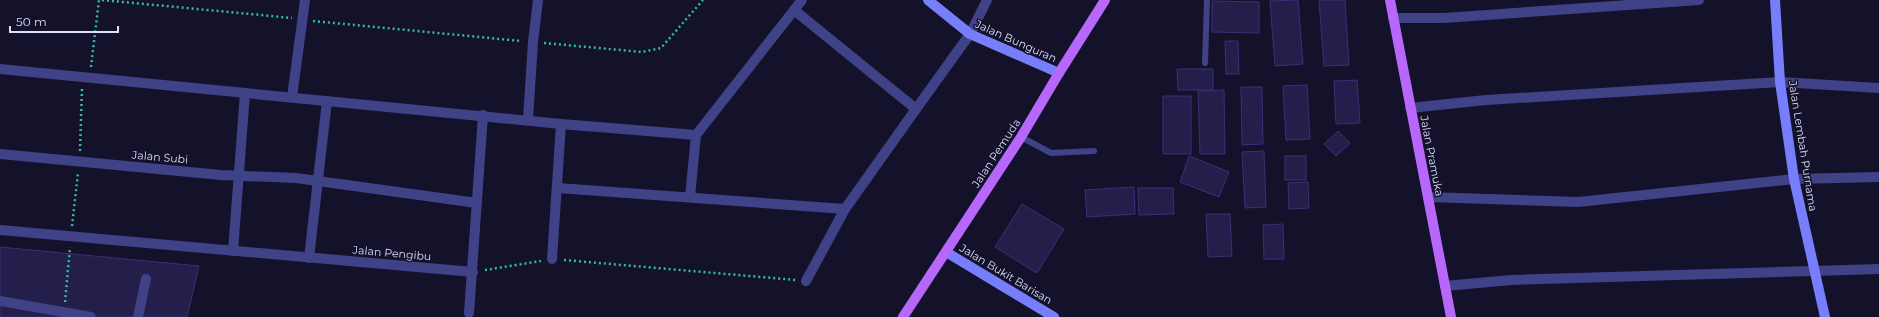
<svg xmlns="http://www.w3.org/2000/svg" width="1879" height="317" viewBox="0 0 1879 317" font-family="Montserrat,sans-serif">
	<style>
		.building { fill: #241e4b; stroke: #393176 }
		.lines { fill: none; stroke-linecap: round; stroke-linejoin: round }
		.path { stroke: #35b9a7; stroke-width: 2.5; stroke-dasharray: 2 3; stroke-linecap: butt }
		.lane { stroke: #3f4287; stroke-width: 6 }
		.street { stroke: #3f4287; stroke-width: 10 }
		.secondary { stroke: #767efb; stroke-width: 10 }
		.primary { stroke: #b767fa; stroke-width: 10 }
		.labels { text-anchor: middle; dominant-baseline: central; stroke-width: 3; stroke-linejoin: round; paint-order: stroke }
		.street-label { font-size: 11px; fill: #dddcfe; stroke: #14122a }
	</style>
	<rect width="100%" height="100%" fill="#14122a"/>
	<g class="building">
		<path d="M 1298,0 L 1303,64 L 1275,66 L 1270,1 Z"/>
		<path d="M 1319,0 L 1345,0 L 1349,65 L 1324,66 Z"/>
		<path d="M 1212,1 L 1259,2 L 1259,33 L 1212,32 Z"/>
		<path d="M 1225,41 L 1238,41 L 1239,74 L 1226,74 Z"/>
		<path d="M 1177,69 L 1213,69 L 1213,90 L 1178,90 Z"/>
		<path d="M 1357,80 L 1360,123 L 1336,124 L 1334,81 Z"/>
		<path d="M 1307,85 L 1310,139 L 1286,140 L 1283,86 Z"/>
		<path d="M 1241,87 L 1262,87 L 1263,144 L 1242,145 Z"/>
		<path d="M 1224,90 L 1225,154 L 1200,154 L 1198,91 Z"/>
		<rect x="1163" y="96" width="28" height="58"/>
		<path d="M 1338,131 L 1350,143 L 1336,156 L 1324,144 Z"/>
		<path d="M 1264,151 L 1266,207 L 1245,208 L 1242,152 Z"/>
		<path d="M 1189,156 L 1229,172 L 1219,197 L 1180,182 Z"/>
		<rect x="1285" y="156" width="21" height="24"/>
		<path d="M 1308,182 L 1309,208 L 1289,209 L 1288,183 Z"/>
		<path d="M 1134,187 L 1135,214 L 1087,217 L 1085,190 Z"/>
		<path d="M 1138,188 L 1173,188 L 1174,214 L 1139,215 Z"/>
		<path d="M 1022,204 L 1064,229 L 1037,273 L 995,247 Z"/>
		<path d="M 1206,214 L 1230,214 L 1232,256 L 1208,257 Z"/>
		<path d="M 1283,224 L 1284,259 L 1264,259 L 1263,225 Z"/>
		<path d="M 0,247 L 199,266 L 187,317 L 0,317 Z"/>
	</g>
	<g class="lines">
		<g class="path">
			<path d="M 102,0 L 292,18"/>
			<path d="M 313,21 L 521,41"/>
			<path d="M 544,43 L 642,52 L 661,48 L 703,0"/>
			<path d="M 91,67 L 99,0"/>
			<path d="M 80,151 L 82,88"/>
			<path d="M 72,226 L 78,173"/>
			<path d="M 564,260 L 796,280"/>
			<path d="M 485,270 L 541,261"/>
			<path d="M 65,302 L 70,247"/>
		</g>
		<g class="lane">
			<path d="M 1205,63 L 1207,0"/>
			<path d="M 1021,137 L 1051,153 L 1094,151"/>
		</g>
		<g class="street">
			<path d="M 794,10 L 916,109 L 845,209 L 806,281"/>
			<path d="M 1393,18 L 1444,18 L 1699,0"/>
			<path d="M 0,69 L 561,124 L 696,135 L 690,197"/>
			<path d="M 292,97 L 305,0"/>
			<path d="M 1410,108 L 1486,100 L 1780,82 L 1879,88"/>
			<path d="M 916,109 L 970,34 L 987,0"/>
			<path d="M 528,119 L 533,42 L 538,0"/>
			<path d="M 696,135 L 802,0"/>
			<path d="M 0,154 L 221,175 L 296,178 L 477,203"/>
			<path d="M 558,188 L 845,209"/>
			<path d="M 1428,197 L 1578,202 L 1794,179 L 1879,177"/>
			<path d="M 0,230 L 473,272"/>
			<path d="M 233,251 L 245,93"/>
			<path d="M 309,258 L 327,101"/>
			<path d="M 552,259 L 561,124"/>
			<path d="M 1445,286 L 1511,280 L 1879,269"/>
			<path d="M 0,301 L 91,317"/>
			<path d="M 469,313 L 483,115"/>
			<path d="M 138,317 L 146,279"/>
		</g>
		<g class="secondary">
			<path d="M 928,0 L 970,34 L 1059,73"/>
			<path d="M 1775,0 L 1780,82 L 1794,179 L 1825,317"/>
			<path d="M 946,252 L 1054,317"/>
		</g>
		<g class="primary">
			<path d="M 1390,0 L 1451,317"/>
			<path d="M 903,317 L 1021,137 L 1059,73 L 1105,0"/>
		</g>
	</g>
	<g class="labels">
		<g class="street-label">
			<text transform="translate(1016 41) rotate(24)">Jalan Bunguran</text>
			<text transform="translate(1803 146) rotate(81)">Jalan Lembah Purnama</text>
			<text transform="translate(996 153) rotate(-57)">Jalan Pemuda</text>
			<text transform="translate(1432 156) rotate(79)">Jalan Pramuka</text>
			<text transform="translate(160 157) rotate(5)">Jalan Subi</text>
			<text transform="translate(392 253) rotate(5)">Jalan Pengibu</text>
			<text transform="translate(1006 274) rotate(31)">Jalan Bukit Barisan</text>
		</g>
	</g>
	<path d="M10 26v6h108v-6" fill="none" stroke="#dddcfe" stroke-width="2"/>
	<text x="16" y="26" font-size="12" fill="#dddcfe" stroke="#14122a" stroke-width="3" paint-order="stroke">50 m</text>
</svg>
